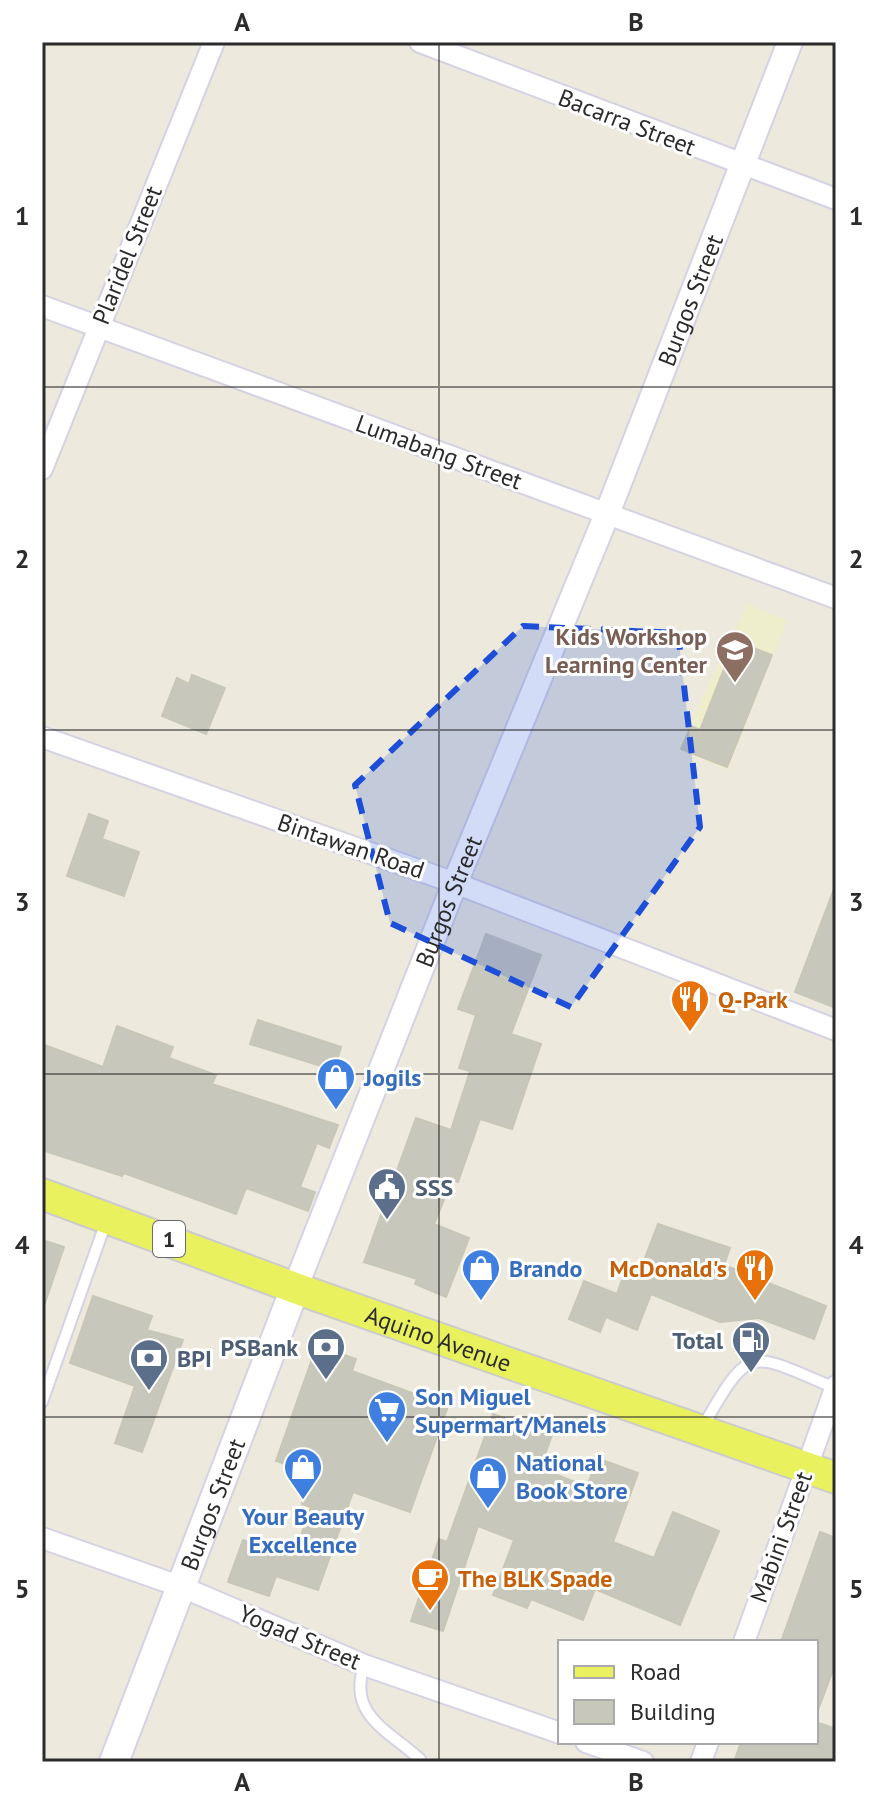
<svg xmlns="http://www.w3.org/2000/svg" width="878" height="1804" viewBox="0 0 878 1804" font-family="'PT Sans',sans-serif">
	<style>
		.education { fill: #eeedcc }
		.building { fill: #c8c7bc; stroke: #c8c7b6; stroke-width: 2 }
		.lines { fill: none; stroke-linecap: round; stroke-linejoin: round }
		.service-casing { stroke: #d4d2e3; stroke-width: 14 }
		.minor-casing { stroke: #d4d2e3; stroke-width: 24 }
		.tertiary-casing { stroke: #d4d2e3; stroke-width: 28 }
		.secondary-casing { stroke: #d4d2e3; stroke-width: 32 }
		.primary-casing { stroke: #ccc; stroke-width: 34 }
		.service { stroke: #fff; stroke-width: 10 }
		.minor { stroke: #fff; stroke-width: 20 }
		.tertiary { stroke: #fff; stroke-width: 24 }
		.secondary { stroke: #fff; stroke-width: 28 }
		.primary { stroke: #e9f15e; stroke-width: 30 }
		.marked { fill: #1d4ed8; fill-opacity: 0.2; stroke: #1d4ed8; stroke-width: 6; stroke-dasharray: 16 10; stroke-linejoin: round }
		.grid { fill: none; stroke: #2b2b2b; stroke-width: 2; stroke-opacity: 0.55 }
		.labels { text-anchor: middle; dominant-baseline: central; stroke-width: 6; stroke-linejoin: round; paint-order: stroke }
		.shield { fill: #fff; stroke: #6b6b6b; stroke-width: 2 }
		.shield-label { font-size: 22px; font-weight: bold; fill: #2b2b2b }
		.street-label { font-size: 24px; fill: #2b2b2b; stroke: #fff }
		.education-label { font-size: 24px; font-weight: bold; fill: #785e54; stroke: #fff; text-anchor: end }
		.food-label { font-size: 24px; font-weight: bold; fill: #c56008; stroke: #fff; text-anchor: start }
		.shop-label { font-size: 24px; font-weight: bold; fill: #366cbe; stroke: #fff; text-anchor: start }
		.service-label { font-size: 24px; font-weight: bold; fill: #4e5e75; stroke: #fff; text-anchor: start }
		.neatline { fill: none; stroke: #2b2b2b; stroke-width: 3 }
		.grid-label { font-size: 26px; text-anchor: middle; font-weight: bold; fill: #2b2b2b }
	</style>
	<rect width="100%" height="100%" fill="#edeadd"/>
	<path class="education" d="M 747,604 L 787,620 L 728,770 L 678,749 Z"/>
	<g class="building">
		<path d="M 735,641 L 772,655 L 727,767 L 681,749 L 691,726 L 700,730 Z"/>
		<path d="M 192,675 L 225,688 L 206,734 L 162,716 L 177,678 L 189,684 Z"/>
		<path d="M 89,814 L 108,821 L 102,839 L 139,852 L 124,896 L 67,876 Z"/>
		<path d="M 834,889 L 836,889 L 836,1008 L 795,992 Z"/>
		<path d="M 486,934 L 541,955 L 511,1034 L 541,1044 L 512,1129 L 480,1119 L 458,1182 L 452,1180 L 434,1224 L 469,1238 L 446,1297 L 415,1284 L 417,1279 L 364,1262 L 416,1118 L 451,1130 L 470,1071 L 459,1068 L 476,1015 L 458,1009 Z"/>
		<path d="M 258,1020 L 341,1047 L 334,1070 L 250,1044 Z"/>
		<path d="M 117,1026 L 173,1047 L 169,1058 L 216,1075 L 212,1084 L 338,1125 L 329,1148 L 317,1143 L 300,1187 L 315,1192 L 308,1211 L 246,1188 L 236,1214 L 124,1173 L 122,1176 L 42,1150 L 42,1044 L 103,1067 Z"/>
		<path d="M 658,1224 L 730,1248 L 724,1265 L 826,1306 L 814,1339 L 759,1318 L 720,1322 L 651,1294 L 637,1330 L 606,1317 L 600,1332 L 569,1319 L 584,1281 L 617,1294 L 627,1266 L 640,1271 Z"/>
		<path d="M 42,1240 L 64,1247 L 45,1303 L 42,1303 Z"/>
		<path d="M 93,1296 L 152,1316 L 147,1330 L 183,1340 L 142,1452 L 115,1443 L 135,1386 L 70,1363 Z"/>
		<path d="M 317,1345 L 356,1359 L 352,1371 L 448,1406 L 410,1512 L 353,1492 L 318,1590 L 276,1576 L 269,1596 L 228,1582 L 243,1540 L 293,1558 L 311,1507 L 302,1504 L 311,1473 L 276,1461 Z"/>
		<path d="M 493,1414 L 552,1435 L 540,1468 L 587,1487 L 597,1458 L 638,1473 L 613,1542 L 654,1558 L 673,1512 L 719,1531 L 680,1625 L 595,1589 L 583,1620 L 531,1599 L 527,1608 L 493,1595 L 514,1540 L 478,1526 L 443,1631 L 411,1621 L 439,1539 L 447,1542 Z"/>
		<path d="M 820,1532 L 836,1538 L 836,1662 L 818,1710 L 816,1642 L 781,1642 Z"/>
		<path d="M 816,1722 L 836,1729 L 836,1762 L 734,1762 L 741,1742 L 816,1742 Z"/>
	</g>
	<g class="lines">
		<defs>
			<g id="service">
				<path d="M 42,1402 L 106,1222"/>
				<path d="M 702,1428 C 751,1343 747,1351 835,1388"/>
				<path d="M 364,1665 C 348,1715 386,1729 420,1759"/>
			</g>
			<g id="minor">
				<path d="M 420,42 L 836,199"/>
				<path d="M 42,306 L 836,598"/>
				<path d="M 42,469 L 214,42"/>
				<path d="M 42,737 L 455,883 L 836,1030"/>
				<path d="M 42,1538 L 182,1587 L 364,1665 L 560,1733"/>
				<path d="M 744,1642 L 836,1386"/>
				<path d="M 586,1742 L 643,1762"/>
				<path d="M 701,1762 L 708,1742"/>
			</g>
			<g id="tertiary">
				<path id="s1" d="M 295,1288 L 455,883 L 607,514 L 790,42"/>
			</g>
			<g id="secondary">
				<path id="s2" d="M 114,1762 L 295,1288"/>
			</g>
			<g id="primary">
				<path id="s3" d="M 42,1194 L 295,1288 L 836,1478"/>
			</g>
		</defs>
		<use href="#service" class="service-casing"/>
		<use href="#minor" class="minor-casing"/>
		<use href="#tertiary" class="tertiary-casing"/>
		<use href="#secondary" class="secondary-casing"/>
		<use href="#primary" class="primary-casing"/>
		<use href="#service" class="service"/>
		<use href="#minor" class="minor"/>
		<use href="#tertiary" class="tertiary"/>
		<use href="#secondary" class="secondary"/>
		<use href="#primary" class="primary"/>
	</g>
	<path class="marked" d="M 523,626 L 678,633 L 700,827 L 571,1007 L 390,923 L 355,785 Z"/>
	<path class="grid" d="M 439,42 L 439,1762M 42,387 L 836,387M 42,730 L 836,730M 42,1074 L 836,1074M 42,1417 L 836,1417"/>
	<defs>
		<symbol id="school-pin" viewBox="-11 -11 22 30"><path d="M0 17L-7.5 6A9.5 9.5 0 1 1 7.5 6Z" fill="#8d6e63" stroke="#fff"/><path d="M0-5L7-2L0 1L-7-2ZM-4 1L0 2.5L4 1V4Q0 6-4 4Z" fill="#fff"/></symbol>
		<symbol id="restaurant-pin" viewBox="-11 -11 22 30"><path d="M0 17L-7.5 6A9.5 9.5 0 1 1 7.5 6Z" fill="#e8710a" stroke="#fff"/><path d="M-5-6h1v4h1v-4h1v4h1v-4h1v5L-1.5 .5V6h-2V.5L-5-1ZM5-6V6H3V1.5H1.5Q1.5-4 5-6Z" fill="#fff"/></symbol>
		<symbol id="shop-pin" viewBox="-11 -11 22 30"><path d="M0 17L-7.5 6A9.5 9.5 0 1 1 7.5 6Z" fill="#3f7fe0" stroke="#fff"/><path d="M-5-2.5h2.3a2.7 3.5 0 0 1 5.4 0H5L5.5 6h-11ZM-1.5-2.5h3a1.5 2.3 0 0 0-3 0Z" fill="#fff"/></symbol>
		<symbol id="civic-pin" viewBox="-11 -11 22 30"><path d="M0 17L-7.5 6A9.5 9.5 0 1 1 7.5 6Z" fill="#5c6f8a" stroke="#fff"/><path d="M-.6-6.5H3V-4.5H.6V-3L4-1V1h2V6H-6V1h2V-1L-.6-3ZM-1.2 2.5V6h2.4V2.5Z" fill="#fff"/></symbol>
		<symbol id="fuel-pin" viewBox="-11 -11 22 30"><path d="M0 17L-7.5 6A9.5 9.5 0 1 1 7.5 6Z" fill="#5c6f8a" stroke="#fff"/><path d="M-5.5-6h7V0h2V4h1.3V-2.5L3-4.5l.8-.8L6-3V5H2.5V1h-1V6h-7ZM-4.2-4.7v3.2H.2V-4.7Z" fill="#fff"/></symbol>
		<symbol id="bank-pin" viewBox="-11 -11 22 30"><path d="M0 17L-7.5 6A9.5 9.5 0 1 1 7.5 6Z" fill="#5c6f8a" stroke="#fff"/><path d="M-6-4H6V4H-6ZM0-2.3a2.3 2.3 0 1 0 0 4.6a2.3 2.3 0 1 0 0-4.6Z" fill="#fff"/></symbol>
		<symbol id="supermarket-pin" viewBox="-11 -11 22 30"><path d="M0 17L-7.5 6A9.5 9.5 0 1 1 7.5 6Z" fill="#3f7fe0" stroke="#fff"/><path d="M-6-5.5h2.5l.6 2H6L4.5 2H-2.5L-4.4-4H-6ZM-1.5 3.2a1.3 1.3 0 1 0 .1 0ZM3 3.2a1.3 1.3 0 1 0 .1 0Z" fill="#fff"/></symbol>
		<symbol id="cafe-pin" viewBox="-11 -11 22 30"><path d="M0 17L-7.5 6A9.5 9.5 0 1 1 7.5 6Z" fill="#e8710a" stroke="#fff"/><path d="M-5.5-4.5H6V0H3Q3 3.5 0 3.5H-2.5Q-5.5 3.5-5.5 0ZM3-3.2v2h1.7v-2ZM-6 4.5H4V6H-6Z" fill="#fff"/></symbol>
	</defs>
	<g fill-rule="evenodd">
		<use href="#school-pin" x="713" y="628" width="44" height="60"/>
		<use href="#restaurant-pin" x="668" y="977" width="44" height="60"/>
		<use href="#shop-pin" x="314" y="1055" width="44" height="60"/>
		<use href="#civic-pin" x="365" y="1165" width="44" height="60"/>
		<use href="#shop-pin" x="459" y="1246" width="44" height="60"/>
		<use href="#restaurant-pin" x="733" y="1246" width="44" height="60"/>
		<use href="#fuel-pin" x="729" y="1318" width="44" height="60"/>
		<use href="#bank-pin" x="304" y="1325" width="44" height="60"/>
		<use href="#bank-pin" x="127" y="1336" width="44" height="60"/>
		<use href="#supermarket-pin" x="365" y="1388" width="44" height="60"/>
		<use href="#shop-pin" x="281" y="1445" width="44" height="60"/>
		<use href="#shop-pin" x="466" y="1454" width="44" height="60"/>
		<use href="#cafe-pin" x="408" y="1556" width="44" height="60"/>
	</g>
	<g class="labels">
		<rect class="shield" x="153" y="1221" width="32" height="36" rx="6"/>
		<g class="shield-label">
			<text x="169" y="1239">1</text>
		</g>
		<g class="street-label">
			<text transform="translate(627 122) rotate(21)">Bacarra Street</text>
			<text transform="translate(127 255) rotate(-68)">Plaridel Street</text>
			<text stroke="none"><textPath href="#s1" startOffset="1064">Burgos Street</textPath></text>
			<text transform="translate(439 452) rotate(20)">Lumabang Street</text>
			<text transform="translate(351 846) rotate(19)">Bintawan Road</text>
			<text stroke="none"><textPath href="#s1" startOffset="416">Burgos Street</textPath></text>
			<text stroke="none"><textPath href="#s3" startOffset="422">Aquino Avenue</textPath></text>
			<text stroke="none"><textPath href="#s2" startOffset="276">Burgos Street</textPath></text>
			<text transform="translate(781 1537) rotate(-70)">Mabini Street</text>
			<text transform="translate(300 1637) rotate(23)">Yogad Street</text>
		</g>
		<g class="education-label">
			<text x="707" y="636">Kids Workshop<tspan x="707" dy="28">Learning Center</tspan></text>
		</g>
		<g class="food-label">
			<text x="718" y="999">Q-Park</text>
			<text x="727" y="1268" text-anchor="end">McDonald's</text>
			<text x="458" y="1578">The BLK Spade</text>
		</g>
		<g class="shop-label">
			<text x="364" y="1077">Jogils</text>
			<text x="509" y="1268">Brando</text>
			<text x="415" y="1396">Son Miguel<tspan x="415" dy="28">Supermart/Manels</tspan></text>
			<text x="516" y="1462">National<tspan x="516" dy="28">Book Store</tspan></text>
			<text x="303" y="1516" text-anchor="middle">Your Beauty<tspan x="303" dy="28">Excellence</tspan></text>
		</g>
		<g class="service-label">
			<text x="415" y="1187">SSS</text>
			<text x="723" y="1340" text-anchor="end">Total</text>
			<text x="298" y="1347" text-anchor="end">PSBank</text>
			<text x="177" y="1358">BPI</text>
		</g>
	</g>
	<rect width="878" height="1804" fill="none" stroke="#ffffff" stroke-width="88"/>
	<rect x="558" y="1640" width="260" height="104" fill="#ffffff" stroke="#aaaaaa" stroke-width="2"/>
	<rect x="574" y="1666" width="40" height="12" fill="#e9f15e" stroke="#aaaaaa" stroke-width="2"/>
	<text x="630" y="1680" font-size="24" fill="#2b2b2b">Road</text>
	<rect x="574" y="1700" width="40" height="24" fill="#c8c7bc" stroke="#aaaaaa" stroke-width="2"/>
	<text x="630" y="1720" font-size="24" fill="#2b2b2b">Building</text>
	<rect x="44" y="44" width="790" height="1716" class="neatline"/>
	<g class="grid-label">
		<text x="242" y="31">A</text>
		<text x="636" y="31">B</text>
		<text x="22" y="225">1</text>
		<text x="856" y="225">1</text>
		<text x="22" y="568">2</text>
		<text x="856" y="568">2</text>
		<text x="22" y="911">3</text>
		<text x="856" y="911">3</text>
		<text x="22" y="1254">4</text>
		<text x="856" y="1254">4</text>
		<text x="22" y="1598">5</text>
		<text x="856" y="1598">5</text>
		<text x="242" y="1791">A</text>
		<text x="636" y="1791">B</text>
	</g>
</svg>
